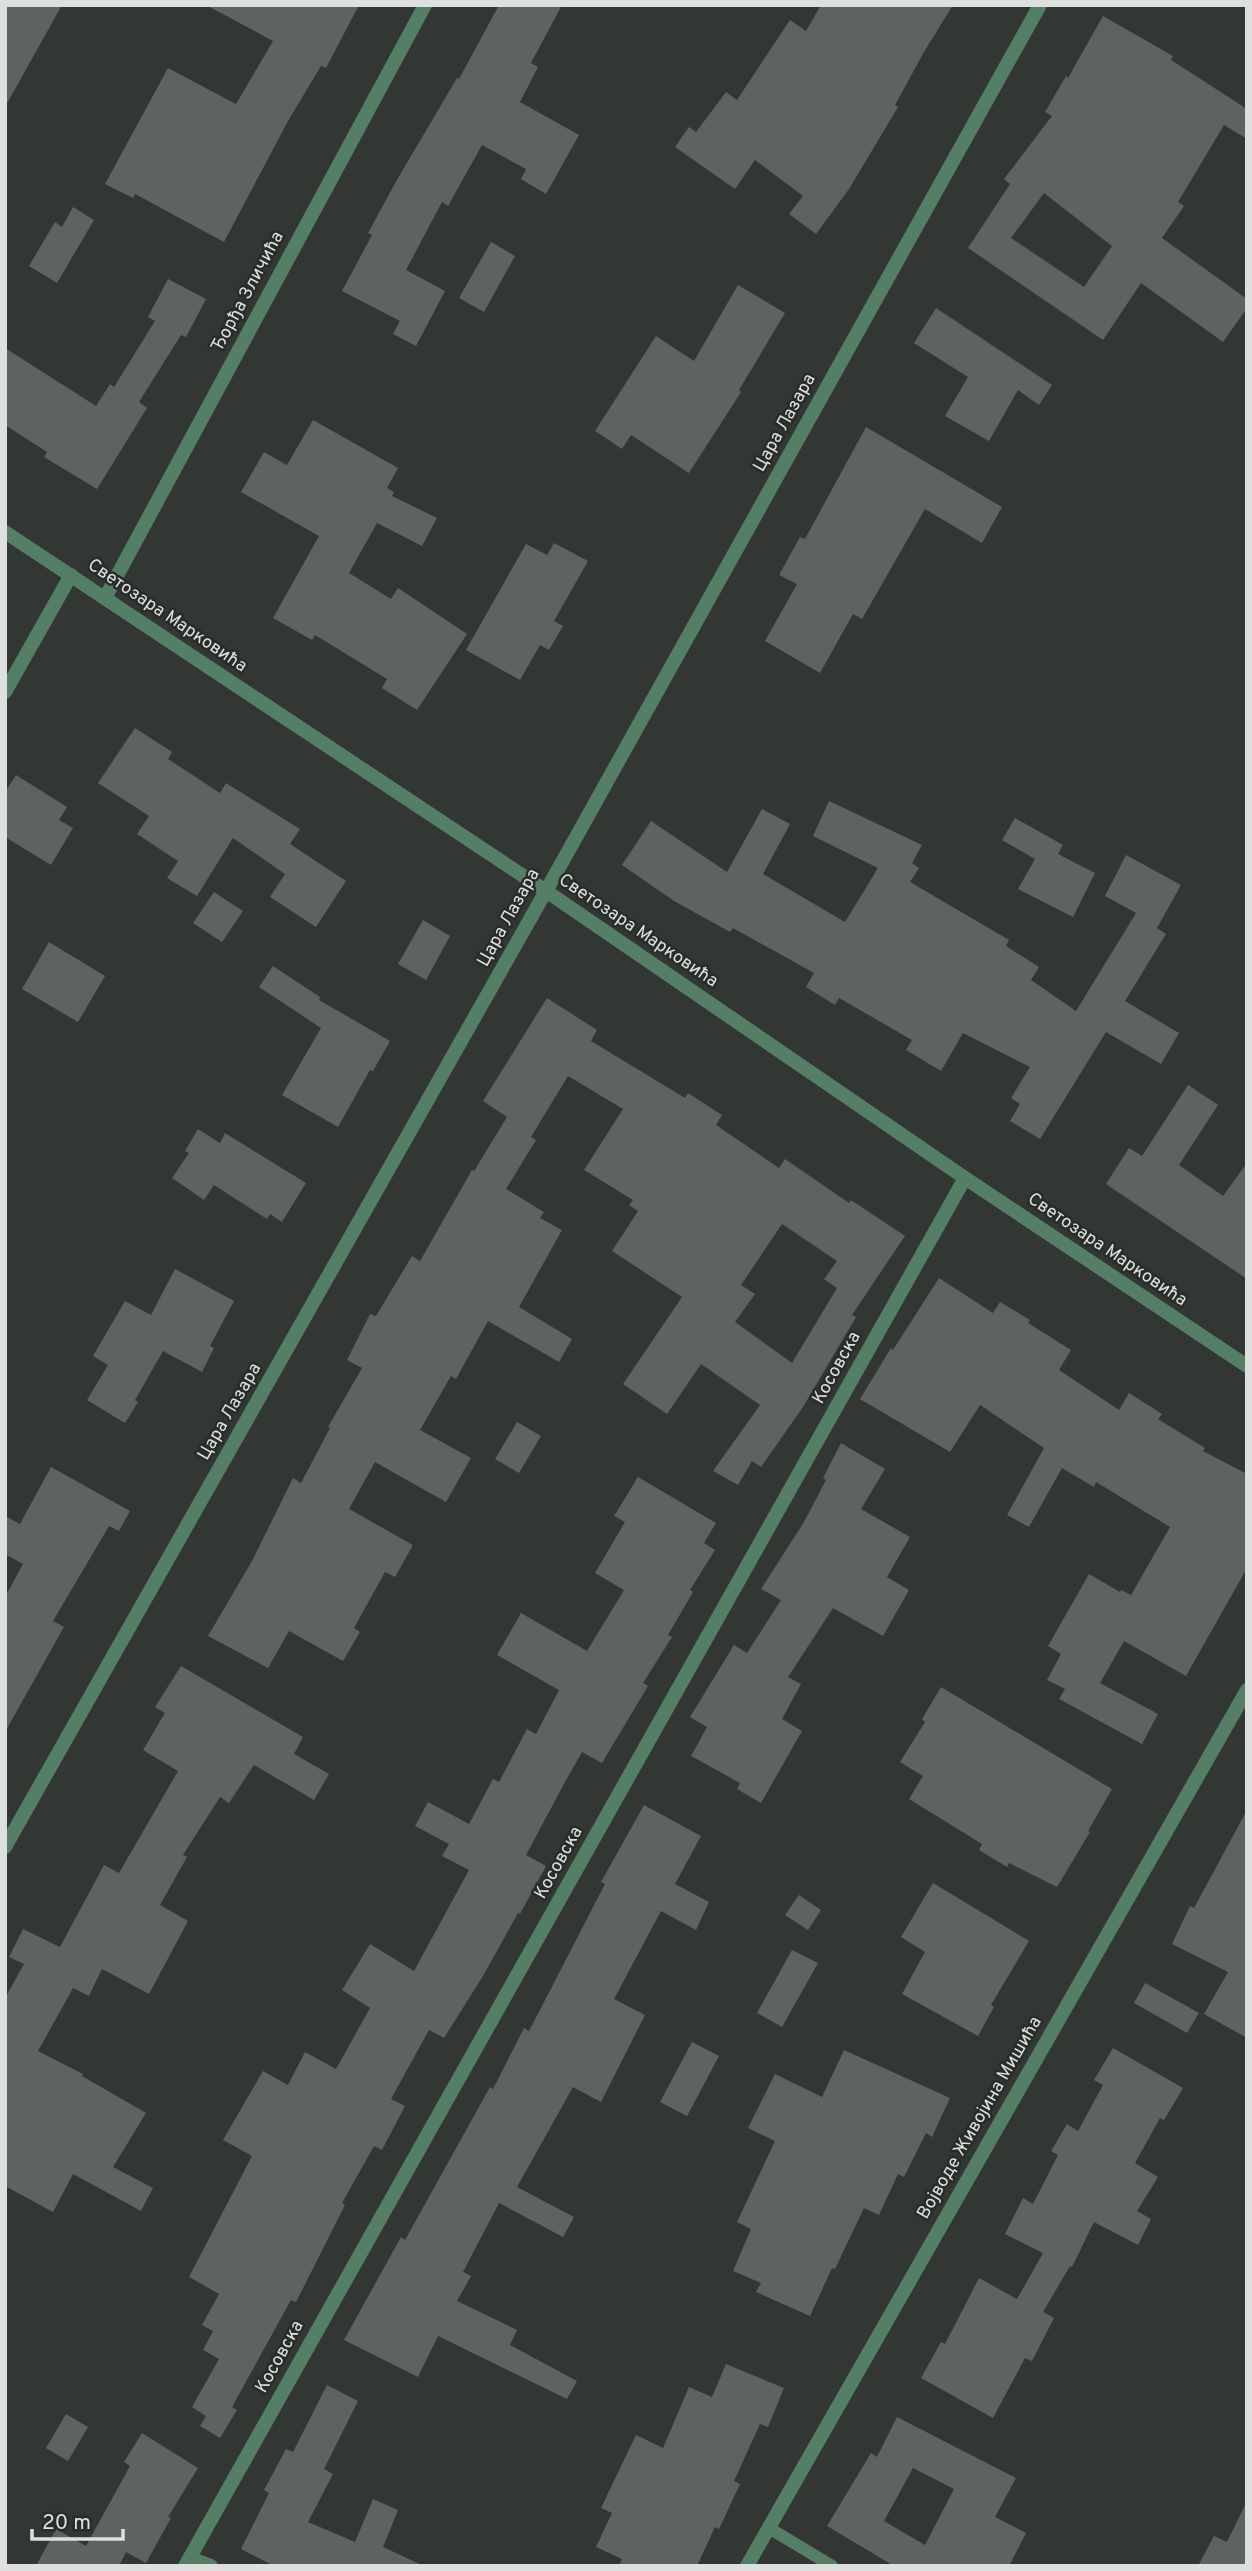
<svg xmlns="http://www.w3.org/2000/svg" width="1252" height="2571" viewBox="0 0 1252 2571" font-family="Overpass,sans-serif">
	<style>
		.building { fill: #5d635f; fill-rule: evenodd }
		.lines { fill: none; stroke-linecap: round; stroke-linejoin: round }
		.service { stroke: #557e67; stroke-width: 12 }
		.minor { stroke: #557e67; stroke-width: 14 }
		.tertiary { stroke: #557e67; stroke-width: 14 }
		.labels { text-anchor: middle; dominant-baseline: central; stroke-width: 5; stroke-linejoin: round; paint-order: stroke }
		.street-label { font-size: 18px; fill: #dde0de; stroke: #282d2a }
	</style>
	<rect width="100%" height="100%" fill="#323734"/>
	<g class="building">
		<path d="M 5,5 L 62,5 L 5,107 Z"/>
		<path d="M 206,5 L 359,5 L 326,68 L 321,66 L 288,121 L 224,242 L 135,194 L 133,198 L 105,184 L 168,68 L 236,104 L 273,41 Z"/>
		<path d="M 499,5 L 562,5 L 531,63 L 538,67 L 520,102 L 579,135 L 546,194 L 521,179 L 526,169 L 482,145 L 448,206 L 442,202 L 406,270 L 445,291 L 416,346 L 393,334 L 400,321 L 342,291 L 372,235 L 368,233 L 398,178 L 457,78 L 459,79 Z"/>
		<path d="M 821,5 L 953,5 L 924,52 L 895,105 L 898,107 L 849,189 L 816,234 L 789,214 L 803,196 L 755,160 L 735,189 L 675,147 L 689,127 L 696,132 L 726,92 L 737,100 L 790,20 L 806,31 Z"/>
		<path d="M 1103,16 L 1173,56 L 1171,60 L 1247,109 L 1247,139 L 1224,125 L 1178,202 L 1184,206 L 1162,238 L 1247,299 L 1247,308 L 1223,342 L 1141,283 L 1103,340 L 968,248 L 1010,184 L 1004,179 L 1052,116 L 1045,112 L 1066,76 L 1068,78 ZM 1044,193 L 1112,246 L 1084,287 L 1011,238 Z"/>
		<path d="M 73,207 L 94,220 L 57,283 L 29,266 L 55,222 L 62,227 Z"/>
		<path d="M 491,242 L 515,256 L 484,312 L 459,298 Z"/>
		<path d="M 168,279 L 206,299 L 186,337 L 181,335 L 139,402 L 147,408 L 97,489 L 44,457 L 47,452 L 5,425 L 5,348 L 96,406 L 110,384 L 114,387 L 155,321 L 148,317 Z"/>
		<path d="M 738,285 L 785,313 L 739,390 L 741,392 L 689,473 L 631,435 L 622,449 L 595,431 L 656,336 L 694,361 Z"/>
		<path d="M 936,308 L 1052,385 L 1039,405 L 1018,390 L 989,441 L 945,416 L 968,377 L 914,343 Z"/>
		<path d="M 313,420 L 398,468 L 387,488 L 394,492 L 392,496 L 437,518 L 422,546 L 377,523 L 349,573 L 391,599 L 398,588 L 467,634 L 417,710 L 382,688 L 387,679 L 315,635 L 312,640 L 273,618 L 319,536 L 241,492 L 264,452 L 287,465 Z"/>
		<path d="M 866,427 L 1002,507 L 982,543 L 925,509 L 862,619 L 853,614 L 820,673 L 765,641 L 797,584 L 779,575 L 800,537 L 805,539 Z"/>
		<path d="M 554,543 L 588,561 L 554,621 L 563,626 L 549,650 L 540,645 L 520,680 L 466,650 L 526,544 L 547,555 Z"/>
		<path d="M 135,728 L 172,752 L 168,759 L 220,793 L 226,783 L 300,829 L 290,844 L 346,881 L 316,927 L 270,897 L 285,874 L 233,838 L 197,896 L 167,878 L 178,861 L 137,834 L 149,816 L 98,783 Z"/>
		<path d="M 16,775 L 67,807 L 59,820 L 73,828 L 51,865 L 5,837 L 5,792 Z"/>
		<path d="M 829,801 L 922,845 L 912,863 L 919,868 L 910,882 L 1009,940 L 1006,946 L 1039,967 L 1031,980 L 1076,1011 L 1136,913 L 1105,896 L 1126,855 L 1181,885 L 1157,928 L 1166,934 L 1125,1001 L 1179,1033 L 1161,1064 L 1106,1032 L 1040,1139 L 1010,1121 L 1020,1104 L 1011,1098 L 1030,1067 L 963,1033 L 941,1071 L 906,1050 L 912,1040 L 839,998 L 835,1005 L 806,987 L 814,973 L 733,928 L 730,932 L 674,901 L 622,865 L 651,821 L 727,872 L 762,809 L 790,824 L 763,874 L 845,922 L 878,868 L 813,836 Z"/>
		<path d="M 1015,818 L 1063,845 L 1058,854 L 1095,873 L 1073,917 L 1018,889 L 1035,859 L 1002,840 Z"/>
		<path d="M 214,892 L 243,911 L 222,942 L 193,923 Z"/>
		<path d="M 423,920 L 450,936 L 426,980 L 398,964 Z"/>
		<path d="M 49,942 L 105,976 L 78,1022 L 22,989 Z"/>
		<path d="M 273,966 L 320,997 L 319,1000 L 390,1041 L 373,1071 L 370,1070 L 338,1127 L 282,1095 L 321,1028 L 259,987 Z"/>
		<path d="M 547,998 L 597,1030 L 591,1041 L 685,1098 L 688,1093 L 722,1115 L 716,1125 L 779,1168 L 785,1159 L 849,1203 L 851,1200 L 905,1236 L 852,1315 L 856,1317 L 803,1407 L 761,1467 L 752,1461 L 738,1485 L 713,1471 L 760,1405 L 701,1364 L 667,1414 L 623,1384 L 682,1297 L 612,1251 L 638,1211 L 629,1205 L 633,1200 L 584,1170 L 623,1109 L 568,1076 L 531,1137 L 536,1140 L 506,1189 L 544,1212 L 540,1218 L 562,1230 L 519,1307 L 572,1339 L 559,1362 L 488,1321 L 456,1379 L 451,1376 L 420,1430 L 471,1458 L 446,1502 L 375,1462 L 349,1509 L 413,1545 L 395,1577 L 385,1572 L 354,1628 L 360,1632 L 343,1661 L 289,1631 L 268,1668 L 208,1636 L 252,1561 L 293,1478 L 301,1483 L 330,1428 L 328,1427 L 362,1368 L 347,1360 L 370,1314 L 376,1316 L 412,1256 L 420,1261 L 472,1170 L 474,1171 L 507,1117 L 483,1101 ZM 782,1224 L 837,1261 L 824,1279 L 837,1288 L 792,1363 L 735,1322 L 755,1294 L 741,1285 Z"/>
		<path d="M 1188,1085 L 1218,1105 L 1179,1165 L 1223,1196 L 1247,1163 L 1247,1279 L 1106,1184 L 1129,1148 L 1142,1156 Z"/>
		<path d="M 198,1129 L 220,1143 L 225,1133 L 306,1183 L 282,1222 L 270,1214 L 267,1219 L 214,1185 L 204,1200 L 172,1178 L 189,1153 L 185,1151 Z"/>
		<path d="M 175,1269 L 234,1301 L 210,1346 L 214,1348 L 202,1372 L 163,1351 L 135,1400 L 138,1402 L 125,1423 L 87,1400 L 108,1365 L 93,1356 L 125,1301 L 151,1315 Z"/>
		<path d="M 939,1278 L 993,1313 L 1000,1302 L 1030,1320 L 1028,1323 L 1071,1350 L 1059,1370 L 1119,1410 L 1129,1393 L 1162,1414 L 1158,1419 L 1205,1448 L 1203,1451 L 1247,1474 L 1247,1568 L 1186,1676 L 1124,1641 L 1100,1683 L 1158,1714 L 1142,1744 L 1059,1699 L 1065,1689 L 1047,1680 L 1061,1654 L 1048,1646 L 1089,1574 L 1120,1592 L 1121,1590 L 1131,1595 L 1170,1527 L 1096,1482 L 1094,1487 L 1062,1468 L 1029,1527 L 1007,1515 L 1044,1448 L 980,1405 L 950,1452 L 860,1399 L 891,1348 L 893,1350 Z"/>
		<path d="M 517,1422 L 541,1436 L 519,1473 L 495,1459 Z"/>
		<path d="M 841,1443 L 885,1469 L 861,1509 L 910,1537 L 887,1577 L 909,1590 L 883,1636 L 833,1608 L 788,1677 L 801,1684 L 782,1719 L 802,1731 L 761,1803 L 737,1789 L 740,1783 L 691,1756 L 707,1727 L 690,1717 L 734,1645 L 747,1653 L 781,1600 L 761,1589 L 804,1522 L 826,1480 L 823,1478 Z"/>
		<path d="M 51,1467 L 130,1511 L 119,1531 L 109,1526 L 53,1621 L 64,1627 L 5,1732 L 5,1597 L 23,1564 L 5,1554 L 5,1516 L 20,1524 Z"/>
		<path d="M 638,1477 L 716,1523 L 704,1543 L 715,1550 L 690,1590 L 693,1592 L 668,1635 L 672,1637 L 643,1683 L 648,1686 L 602,1763 L 582,1752 L 565,1782 L 526,1855 L 546,1866 L 520,1914 L 518,1913 L 483,1976 L 444,2038 L 429,2030 L 391,2099 L 405,2106 L 382,2150 L 374,2146 L 342,2203 L 345,2205 L 296,2302 L 291,2300 L 232,2407 L 237,2410 L 220,2438 L 200,2426 L 206,2416 L 192,2407 L 219,2359 L 203,2350 L 213,2331 L 202,2325 L 219,2294 L 189,2277 L 252,2156 L 223,2140 L 263,2071 L 288,2085 L 305,2052 L 336,2069 L 370,2008 L 342,1990 L 370,1944 L 414,1971 L 469,1870 L 442,1856 L 449,1844 L 415,1826 L 428,1802 L 469,1824 L 493,1779 L 499,1782 L 527,1729 L 536,1734 L 559,1690 L 497,1655 L 521,1613 L 587,1651 L 624,1590 L 595,1573 L 625,1522 L 614,1516 Z"/>
		<path d="M 181,1666 L 303,1737 L 294,1754 L 329,1774 L 314,1800 L 254,1765 L 229,1803 L 220,1797 L 183,1855 L 187,1857 L 160,1905 L 188,1921 L 149,1994 L 102,1969 L 89,1996 L 73,1988 L 38,2051 L 83,2074 L 82,2076 L 146,2113 L 113,2167 L 153,2188 L 141,2211 L 73,2174 L 53,2212 L 5,2186 L 5,1998 L 24,1964 L 9,1957 L 23,1929 L 60,1947 L 104,1865 L 119,1873 L 178,1771 L 143,1750 L 165,1713 L 155,1707 Z"/>
		<path d="M 941,1687 L 1112,1789 L 1088,1831 L 1090,1832 L 1057,1887 L 1009,1863 L 1007,1867 L 979,1850 L 982,1844 L 909,1799 L 923,1776 L 900,1762 L 925,1722 L 922,1719 Z"/>
		<path d="M 644,1805 L 701,1836 L 675,1884 L 709,1902 L 696,1930 L 661,1911 L 614,1999 L 645,2015 L 601,2102 L 573,2087 L 517,2187 L 574,2217 L 563,2237 L 499,2203 L 463,2272 L 471,2276 L 457,2301 L 517,2330 L 510,2345 L 577,2381 L 567,2399 L 438,2336 L 418,2377 L 344,2340 L 401,2237 L 405,2240 L 490,2087 L 493,2089 L 524,2028 L 529,2031 L 605,1884 L 601,1882 Z"/>
		<path d="M 1247,1810 L 1247,2038 L 1204,2014 L 1228,1972 L 1172,1944 L 1190,1906 L 1194,1908 Z"/>
		<path d="M 933,1883 L 1029,1941 L 991,2005 L 994,2007 L 978,2036 L 902,1994 L 925,1952 L 901,1937 Z"/>
		<path d="M 799,1895 L 821,1910 L 808,1930 L 785,1915 Z"/>
		<path d="M 792,1950 L 818,1963 L 782,2027 L 757,2013 Z"/>
		<path d="M 1145,1983 L 1199,2013 L 1187,2033 L 1134,2003 Z"/>
		<path d="M 692,2042 L 719,2056 L 687,2116 L 660,2102 Z"/>
		<path d="M 1113,2048 L 1183,2088 L 1164,2120 L 1160,2118 L 1135,2163 L 1158,2177 L 1137,2211 L 1151,2219 L 1138,2245 L 1094,2222 L 1072,2267 L 1070,2266 L 1043,2312 L 1054,2318 L 1032,2361 L 1025,2358 L 993,2418 L 921,2378 L 941,2342 L 945,2344 L 979,2278 L 1017,2299 L 1043,2253 L 1005,2234 L 1023,2198 L 1033,2204 L 1058,2155 L 1051,2151 L 1067,2124 L 1078,2131 L 1103,2085 L 1094,2080 Z"/>
		<path d="M 844,2050 L 950,2098 L 932,2137 L 926,2133 L 904,2177 L 898,2174 L 879,2215 L 864,2208 L 835,2269 L 832,2268 L 810,2316 L 756,2292 L 761,2283 L 733,2271 L 751,2229 L 737,2222 L 775,2141 L 748,2128 L 775,2074 L 822,2097 Z"/>
		<path d="M 726,2364 L 784,2388 L 768,2427 L 760,2424 L 734,2481 L 740,2484 L 719,2529 L 715,2527 L 697,2566 L 619,2566 L 622,2559 L 596,2547 L 612,2513 L 601,2508 L 636,2435 L 663,2448 L 689,2387 L 712,2397 Z"/>
		<path d="M 327,2385 L 358,2401 L 324,2469 L 333,2474 L 308,2522 L 355,2542 L 373,2499 L 398,2510 L 383,2547 L 424,2566 L 274,2566 L 241,2549 L 269,2493 L 264,2490 L 286,2449 L 293,2452 Z"/>
		<path d="M 66,2414 L 88,2427 L 68,2461 L 46,2448 Z"/>
		<path d="M 897,2417 L 1016,2478 L 995,2517 L 1026,2533 L 1009,2566 L 894,2566 L 827,2526 L 871,2453 L 877,2457 ZM 913,2468 L 954,2489 L 925,2545 L 884,2521 Z"/>
		<path d="M 142,2433 L 198,2468 L 168,2517 L 171,2518 L 146,2563 L 126,2552 L 120,2564 L 122,2566 L 36,2566 L 56,2529 L 86,2546 L 130,2466 L 124,2462 Z"/>
		<path d="M 1247,2501 L 1247,2566 L 1198,2566 L 1214,2536 L 1227,2542 Z"/>
	</g>
	<g class="lines">
		<path class="service" d="M 769,2528 L 832,2566"/>
		<g class="minor">
			<path d="M 105,598 L 425,5"/>
			<path d="M 5,692 L 71,575"/>
			<path d="M 5,1847 L 546,891 L 965,1178 L 1247,1366"/>
			<path d="M 190,2558 L 211,2566"/>
			<path d="M 185,2566 L 965,1178"/>
			<path d="M 747,2566 L 1247,1690"/>
		</g>
		<path class="tertiary" d="M 5,532 L 546,891 L 1040,5"/>
	</g>
	<g class="labels">
		<g class="street-label">
			<text transform="translate(248 292) rotate(-62)">Ђорђа Зличића</text>
			<text transform="translate(785 423) rotate(-61)">Цара Лазара</text>
			<text transform="translate(167 616) rotate(34)">Светозара Марковића</text>
			<text transform="translate(509 918) rotate(-61)">Цара Лазара</text>
			<text transform="translate(638 931) rotate(34)">Светозара Марковића</text>
			<text transform="translate(1107 1250) rotate(34)">Светозара Марковића</text>
			<text transform="translate(837 1368) rotate(-61)">Косовска</text>
			<text transform="translate(230 1412) rotate(-60)">Цара Лазара</text>
			<text transform="translate(559 1863) rotate(-61)">Косовска</text>
			<text transform="translate(980 2118) rotate(-60)">Војводе Живојина Мишића</text>
			<text transform="translate(280 2357) rotate(-61)">Косовска</text>
		</g>
	</g>
	<rect width="1252" height="2571" fill="none" stroke="#dde0de" stroke-width="14"/>
	<path d="M32 2529v10h91v-10" fill="none" stroke="#dde0de" stroke-width="3.5"/>
	<text x="42" y="2529" font-size="21" fill="#dde0de" stroke="#282d2a" stroke-width="5" paint-order="stroke">20 m</text>
</svg>
